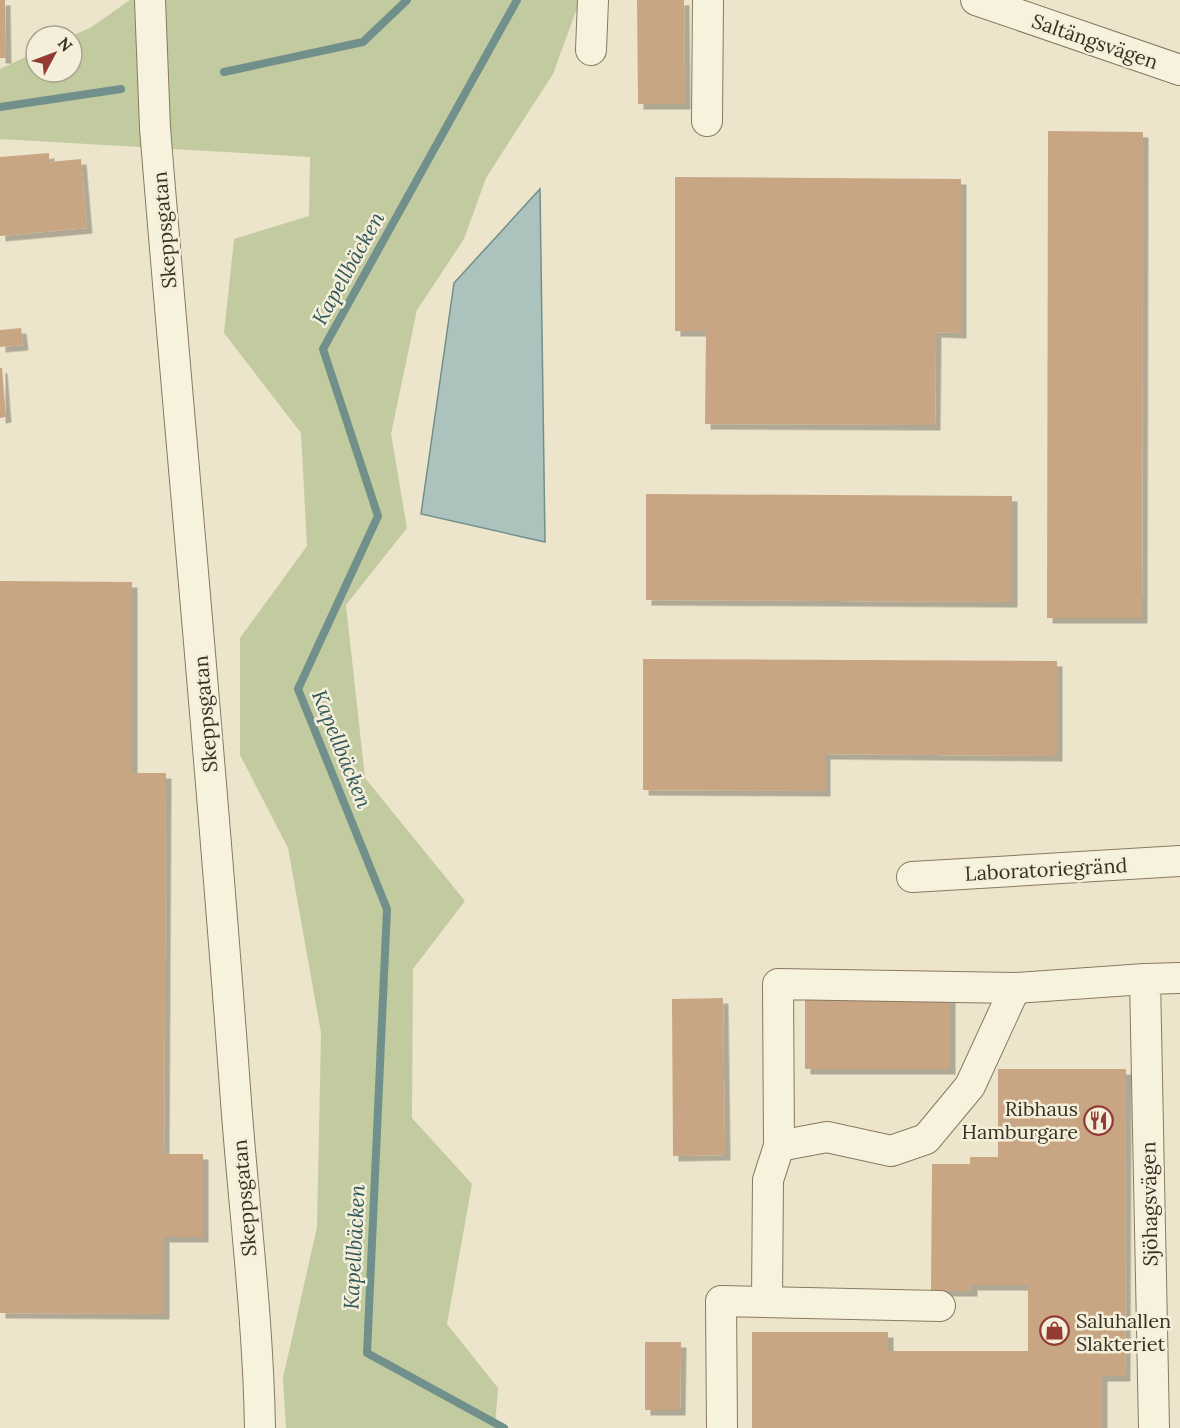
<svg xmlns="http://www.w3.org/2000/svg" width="1180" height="1428" viewBox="0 0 1180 1428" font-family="Lora,serif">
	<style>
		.green { fill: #c2cb9f }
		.water { fill: #abc2bd; stroke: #72908b; stroke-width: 1.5 }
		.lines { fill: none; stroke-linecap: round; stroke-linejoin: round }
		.stream { stroke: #72908b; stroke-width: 8 }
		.building { fill: #c8a683; filter: url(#shadow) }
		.minor-casing { stroke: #897960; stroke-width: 32 }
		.minor { stroke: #f7f2de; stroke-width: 30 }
		.labels { text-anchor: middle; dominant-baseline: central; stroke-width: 5; stroke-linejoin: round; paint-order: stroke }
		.street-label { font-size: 20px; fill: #3a3022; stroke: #f4efda }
		.poi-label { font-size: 20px; fill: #3a3022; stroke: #f4efda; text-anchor: end }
		.water-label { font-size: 21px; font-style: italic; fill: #335859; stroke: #f4efda }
	</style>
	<defs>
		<filter id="shadow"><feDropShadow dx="5.5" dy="5.5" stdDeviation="0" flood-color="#0004"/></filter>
	</defs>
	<rect width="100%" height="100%" fill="#ede5cb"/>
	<path class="green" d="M 130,0 L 580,0 L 553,74 L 486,178 L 464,239 L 417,310 L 391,434 L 407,528 L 346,605 L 365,778 L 465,901 L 413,969 L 412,1118 L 472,1184 L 447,1324 L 498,1388 L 495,1428 L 286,1428 L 283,1378 L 317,1227 L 321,1033 L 288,848 L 240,755 L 240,638 L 307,546 L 301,433 L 224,333 L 234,239 L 309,216 L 310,157 L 0,139 L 0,69 L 36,52 L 36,72 L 72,72 L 71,36 L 90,28 Z"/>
	<path class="water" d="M 540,189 L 545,542 L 421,514 L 454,283 Z"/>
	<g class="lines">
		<g class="stream">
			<path d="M 224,72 L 363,42 L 407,0"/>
			<path d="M 0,107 L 121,89"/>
			<path d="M 504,1428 L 367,1353 L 387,909 L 298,689 L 378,516 L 323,349 L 517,0"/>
		</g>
	</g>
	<g class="building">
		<path d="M 0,0 L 5,0 L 6,58 L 0,58 Z"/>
		<path d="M 637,0 L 684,0 L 685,104 L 638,104 Z"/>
		<path d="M 1048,131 L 1143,132 L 1142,618 L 1047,618 Z"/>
		<path d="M 49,153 L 49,162 L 81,159 L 87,228 L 0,236 L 0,157 Z"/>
		<path d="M 675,177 L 961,179 L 961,333 L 936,332 L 935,425 L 705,424 L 706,331 L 675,331 Z"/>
		<path d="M 21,328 L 23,345 L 0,347 L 0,330 Z"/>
		<path d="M 0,368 L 2,368 L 6,417 L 0,418 Z"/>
		<path d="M 646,494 L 1012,496 L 1012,602 L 646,600 Z"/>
		<path d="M 0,581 L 132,582 L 132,773 L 166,773 L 164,1154 L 203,1154 L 203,1237 L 164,1237 L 164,1314 L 0,1313 Z"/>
		<path d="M 643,659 L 1057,661 L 1057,756 L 825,754 L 825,791 L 643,790 Z"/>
		<path d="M 805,996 L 950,997 L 950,1069 L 805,1069 Z"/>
		<path d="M 723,998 L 725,1155 L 673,1156 L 672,999 Z"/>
		<path d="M 998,1069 L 1126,1069 L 1125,1376 L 1102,1376 L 1102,1428 L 752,1428 L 752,1332 L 888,1332 L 888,1351 L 1028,1351 L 1028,1285 L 972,1285 L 972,1291 L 931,1291 L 932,1164 L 970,1164 L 970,1157 L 998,1157 Z"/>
		<path d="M 645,1342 L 681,1342 L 680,1410 L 645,1410 Z"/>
	</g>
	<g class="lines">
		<defs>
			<g id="minor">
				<path d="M 150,0 L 155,128 C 181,448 212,768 235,1088 C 243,1202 258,1314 260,1428"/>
				<path d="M 976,0 L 1180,70"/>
				<path d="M 591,50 L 593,0"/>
				<path d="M 707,121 L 708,0"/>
				<path d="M 912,877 L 1180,861"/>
				<path d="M 779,1146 L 827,1137 L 891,1151 L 926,1139 L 970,1086 L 1015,988"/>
				<path d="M 767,1301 L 768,1180 L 779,1146 L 778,984 L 1015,988 L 1145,979"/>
				<path d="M 722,1428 L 721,1301 L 940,1306"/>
				<path d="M 1154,1428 L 1145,979 L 1180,978"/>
			</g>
		</defs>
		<use href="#minor" class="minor-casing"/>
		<use href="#minor" class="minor"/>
	</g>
	<defs>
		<symbol id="restaurant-ring" viewBox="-11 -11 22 22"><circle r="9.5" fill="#f4efda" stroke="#943b33" stroke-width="1.5"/><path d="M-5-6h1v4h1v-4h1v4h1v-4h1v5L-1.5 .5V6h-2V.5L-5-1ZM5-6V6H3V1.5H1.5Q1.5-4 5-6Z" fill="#943b33"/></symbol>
		<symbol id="shop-ring" viewBox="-11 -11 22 22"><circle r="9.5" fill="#f4efda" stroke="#943b33" stroke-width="1.5"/><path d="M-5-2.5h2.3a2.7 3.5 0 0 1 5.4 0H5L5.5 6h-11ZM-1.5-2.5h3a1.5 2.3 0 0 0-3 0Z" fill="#943b33"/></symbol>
	</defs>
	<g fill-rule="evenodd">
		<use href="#restaurant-ring" x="1082" y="1104" width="33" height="33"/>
		<use href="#shop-ring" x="1038" y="1314" width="33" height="33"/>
	</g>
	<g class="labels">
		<g class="street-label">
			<text transform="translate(1095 41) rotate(19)">Saltängsvägen</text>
			<text transform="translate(164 230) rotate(-95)">Skeppsgatan</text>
			<text transform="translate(205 714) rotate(-95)">Skeppsgatan</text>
			<text transform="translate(1046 869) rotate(-3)">Laboratoriegränd</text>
			<text transform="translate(244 1198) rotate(-95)">Skeppsgatan</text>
			<text transform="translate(1149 1204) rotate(-91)">Sjöhagsvägen</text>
		</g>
		<g class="poi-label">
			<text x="1078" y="1108">Ribhaus<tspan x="1078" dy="23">Hamburgare</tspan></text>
			<text x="1076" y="1320" text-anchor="start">Saluhallen<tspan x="1076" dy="23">Slakteriet</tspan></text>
		</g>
		<g class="water-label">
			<text transform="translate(348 268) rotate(-61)">Kapellbäcken</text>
			<text transform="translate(342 749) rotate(68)">Kapellbäcken</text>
			<text transform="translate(354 1247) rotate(-87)">Kapellbäcken</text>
		</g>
	</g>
	<g transform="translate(54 54) rotate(49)"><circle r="28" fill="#f4efda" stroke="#aaa390" stroke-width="1.5"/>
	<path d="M0-4.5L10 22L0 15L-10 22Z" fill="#943b33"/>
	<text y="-9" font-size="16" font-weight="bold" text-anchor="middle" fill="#3a3022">N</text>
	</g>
</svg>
